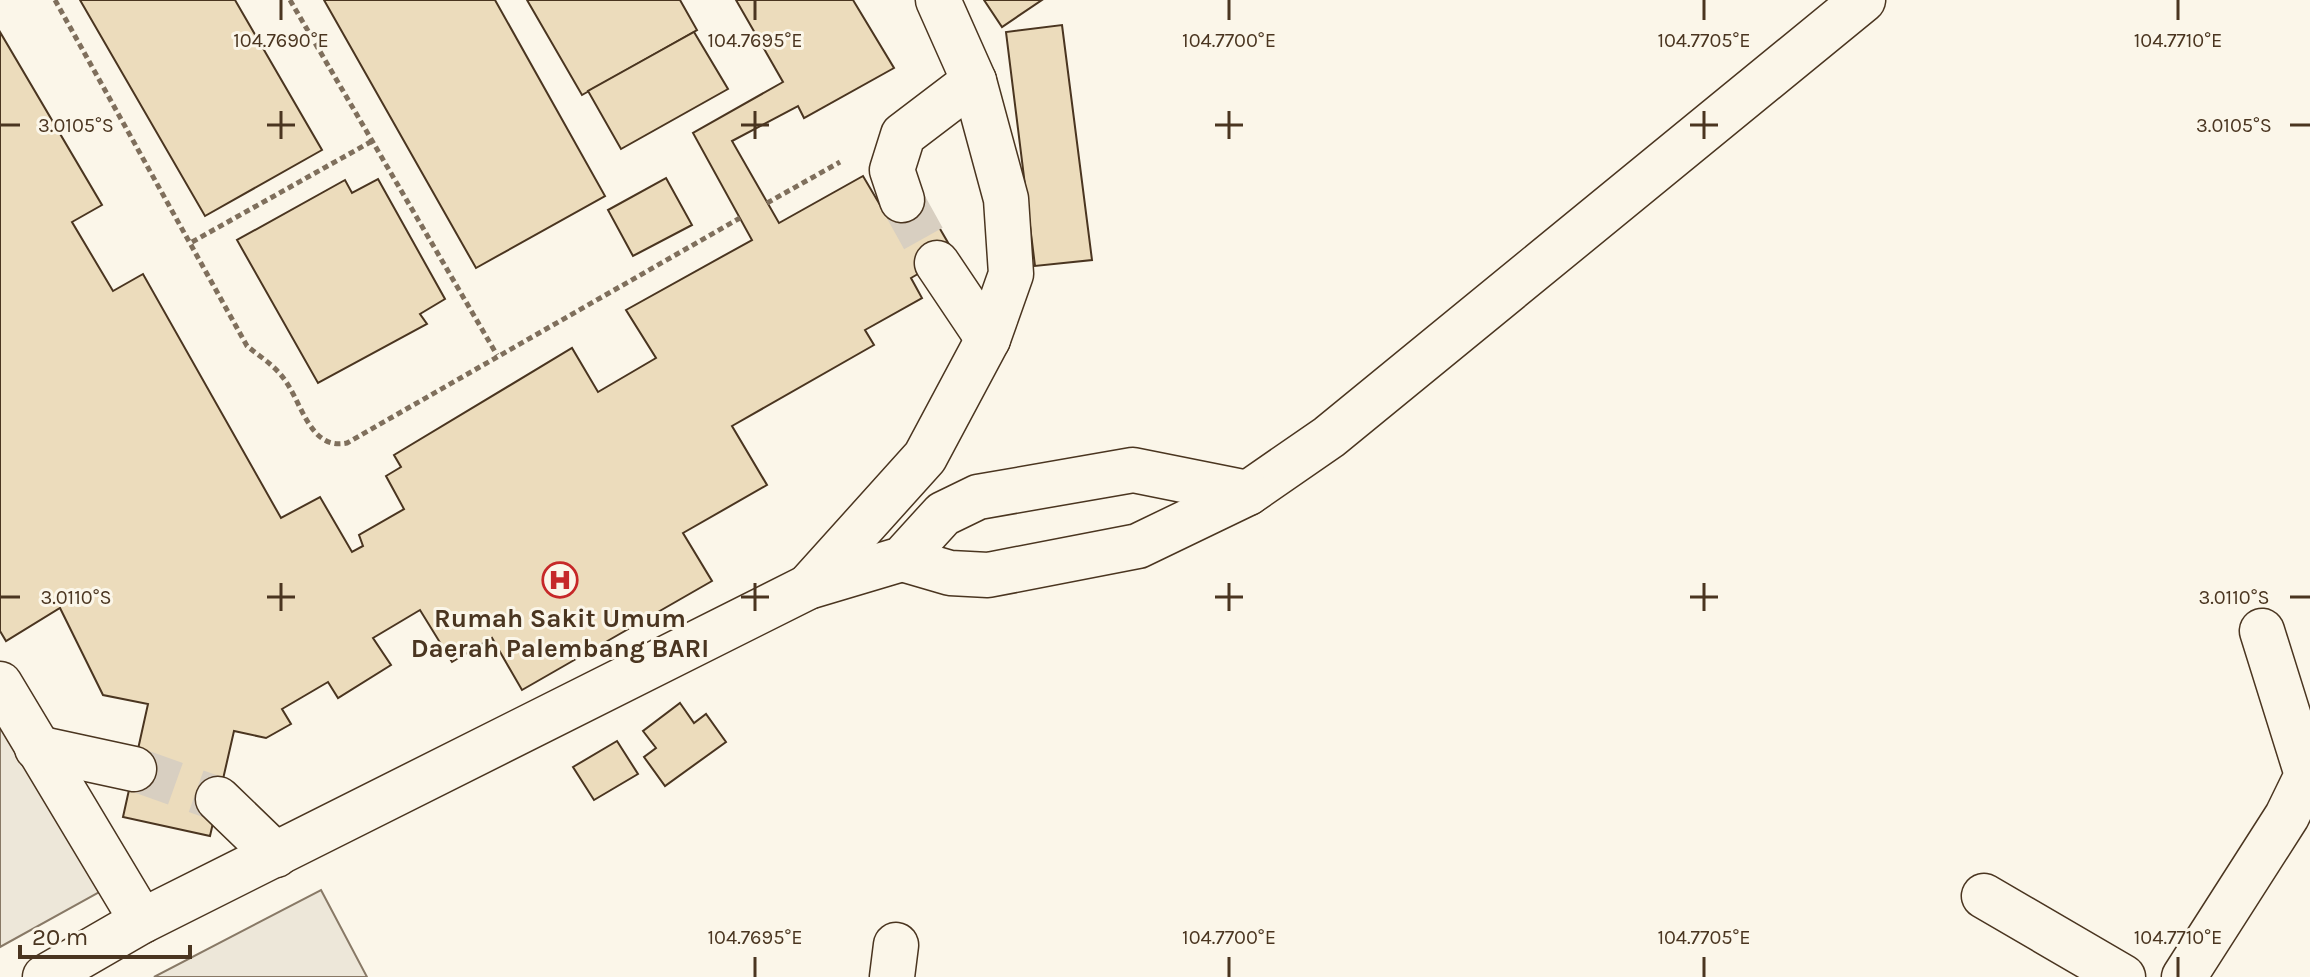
<svg xmlns="http://www.w3.org/2000/svg" width="2310" height="977" viewBox="0 0 2310 977" font-family="Karla,sans-serif">
	<style>
		.parking { fill: #ede7d9; stroke: #887966; stroke-width: 2 }
		.building { fill: #ecdcbc; stroke: #4a3520; stroke-width: 2 }
		.lines { fill: none; stroke-linecap: round; stroke-linejoin: round }
		.minor-tunnel { stroke: #d8cfc1; stroke-width: 44; stroke-dasharray: 44 22; stroke-linecap: butt }
		.minor-casing { stroke: #4a3520; stroke-width: 47 }
		.path { stroke: #7f6f5c; stroke-width: 5; stroke-dasharray: 6 4; stroke-linecap: butt }
		.minor { stroke: #fbf6e9; stroke-width: 44 }
		.ticks { fill: none; stroke: #4a3520; stroke-width: 3 }
		.labels { text-anchor: middle; dominant-baseline: central; stroke-width: 6; stroke-linejoin: round; paint-order: stroke }
		.poi-label { font-size: 26px; font-weight: bold; fill: #4a3520; stroke: #fbf6e9 }
		.ticks-label { font-size: 20px; text-anchor: middle; fill: #4a3520; stroke: #fbf6e9; stroke-width: 6; stroke-linejoin: round; paint-order: stroke }
	</style>
	<rect width="100%" height="100%" fill="#fbf6e9"/>
	<g class="parking">
		<path d="M 0,714 L 101,891 L 0,947 Z"/>
		<path d="M 321,890 L 367,977 L 154,977 Z"/>
	</g>
	<g class="building">
		<path d="M 80,0 L 235,0 L 322,150 L 205,216 Z"/>
		<path d="M 324,0 L 495,0 L 605,196 L 476,268 Z"/>
		<path d="M 527,0 L 680,0 L 697,30 L 582,95 Z"/>
		<path d="M 736,0 L 853,0 L 894,68 L 804,118 L 798,106 L 732,141 L 779,223 L 863,176 L 883,210 L 918,191 L 954,253 L 911,278 L 922,298 L 865,330 L 874,345 L 732,426 L 767,485 L 683,533 L 712,581 L 522,690 L 492,638 L 452,662 L 420,610 L 373,638 L 391,665 L 338,698 L 328,682 L 282,709 L 291,724 L 266,738 L 234,731 L 210,836 L 123,817 L 148,704 L 103,695 L 60,608 L 6,641 L 0,631 L 0,32 L 102,205 L 72,222 L 113,291 L 143,274 L 281,518 L 320,497 L 352,552 L 363,546 L 359,535 L 404,509 L 386,476 L 401,467 L 394,455 L 572,348 L 598,392 L 656,358 L 626,310 L 752,240 L 693,133 L 783,82 Z"/>
		<path d="M 984,0 L 1042,0 L 1002,27 Z"/>
		<path d="M 1062,25 L 1092,260 L 1035,266 L 1006,32 Z"/>
		<path d="M 694,32 L 728,89 L 621,149 L 588,91 Z"/>
		<path d="M 666,178 L 692,225 L 633,256 L 608,210 Z"/>
		<path d="M 378,179 L 445,299 L 420,314 L 427,324 L 318,383 L 237,240 L 345,180 L 352,193 Z"/>
		<path d="M 680,703 L 694,723 L 706,714 L 726,742 L 665,786 L 644,757 L 656,748 L 643,731 Z"/>
		<path d="M 617,741 L 638,774 L 594,800 L 573,767 Z"/>
	</g>
	<g class="lines">
		<g class="minor-tunnel">
			<path d="M 902,200 L 937,263"/>
			<path d="M 134,769 L 218,799"/>
		</g>
		<defs>
			<g id="minor">
				<path d="M 902,200 L 892,170 L 903,135 L 974,81"/>
				<path d="M 937,263 L 988,339"/>
				<path d="M 902,559 L 950,573 L 988,575 L 1138,546 L 1248,493 L 1329,437 L 1863,0"/>
				<path d="M 808,587 L 925,457 L 988,339 L 1011,274 L 1006,199 L 974,81 L 938,0"/>
				<path d="M 0,684 L 142,921"/>
				<path d="M 37,748 L 134,769"/>
				<path d="M 218,799 L 276,855"/>
				<path d="M 1984,896 L 2123,977"/>
				<path d="M 45,977 L 142,921 L 808,587 L 902,559 L 943,514 L 978,497 L 1133,470 L 1248,493"/>
				<path d="M 892,977 L 896,945"/>
				<path d="M 2184,977 L 2287,816 L 2307,775 L 2262,631"/>
			</g>
		</defs>
		<use href="#minor" class="minor-casing"/>
		<g class="path">
			<path d="M 55,0 L 247,346 C 258,355 272,364 281,375 C 302,399 308,451 347,443 L 740,218"/>
			<path d="M 290,0 L 497,355"/>
			<path d="M 767,203 L 840,162"/>
			<path d="M 192,242 L 374,140"/>
		</g>
		<use href="#minor" class="minor"/>
	</g>
	<path class="ticks" d="M 281,0 L 281,20M 755,0 L 755,20M 1229,0 L 1229,20M 1704,0 L 1704,20M 2178,0 L 2178,20M 281,111 L 281,139M 755,111 L 755,139M 1229,111 L 1229,139M 1704,111 L 1704,139M 0,125 L 20,125M 267,125 L 295,125M 741,125 L 769,125M 1215,125 L 1243,125M 1690,125 L 1718,125M 2290,125 L 2310,125M 281,583 L 281,611M 755,583 L 755,611M 1229,583 L 1229,611M 1704,583 L 1704,611M 0,597 L 20,597M 267,597 L 295,597M 741,597 L 769,597M 1215,597 L 1243,597M 1690,597 L 1718,597M 2290,597 L 2310,597M 755,957 L 755,977M 1229,957 L 1229,977M 1704,957 L 1704,977M 2178,957 L 2178,977"/>
	<defs>
		<symbol id="hospital-ring" viewBox="-11 -11 22 22"><circle r="9.5" fill="#fbf6e9" stroke="#c62828" stroke-width="1.5"/><path d="M-5-5h3v3.5h4V-5h3V5h-3V1.5h-4V5h-3Z" fill="#c62828"/></symbol>
	</defs>
	<g fill-rule="evenodd">
		<use href="#hospital-ring" x="540" y="560" width="40" height="40"/>
	</g>
	<g class="labels">
		<g class="poi-label">
			<text x="560" y="618">Rumah Sakit Umum<tspan x="560" dy="30">Daerah Palembang BARI</tspan></text>
		</g>
	</g>
	<g class="ticks-label">
		<text x="281" y="47">104.7690°E</text>
		<text x="755" y="47">104.7695°E</text>
		<text x="1229" y="47">104.7700°E</text>
		<text x="1704" y="47">104.7705°E</text>
		<text x="2178" y="47">104.7710°E</text>
		<text x="76" y="132">3.0105°S</text>
		<text x="2234" y="132">3.0105°S</text>
		<text x="76" y="604">3.0110°S</text>
		<text x="2234" y="604">3.0110°S</text>
		<text x="755" y="944">104.7695°E</text>
		<text x="1229" y="944">104.7700°E</text>
		<text x="1704" y="944">104.7705°E</text>
		<text x="2178" y="944">104.7710°E</text>
	</g>
	<path d="M20 945v12h170v-12" fill="none" stroke="#4a3520" stroke-width="4"/>
	<text x="32" y="945" font-size="24" fill="#4a3520" stroke="#fbf6e9" stroke-width="6" paint-order="stroke">20 m</text>
</svg>
